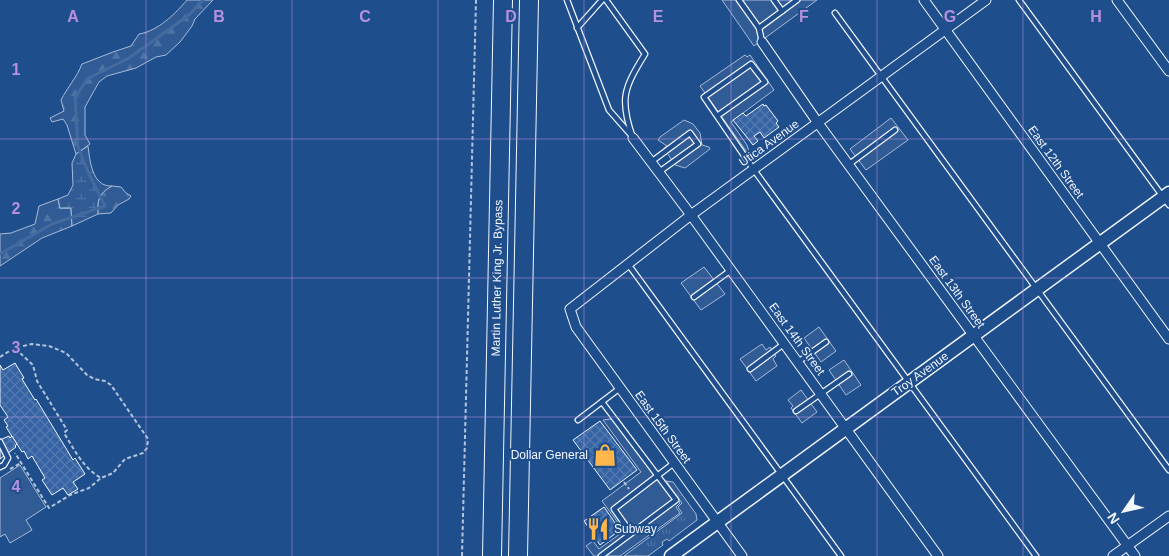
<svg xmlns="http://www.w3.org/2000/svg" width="1169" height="556" viewBox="0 0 1169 556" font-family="Helvetica,sans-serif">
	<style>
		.grass { fill: url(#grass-tufts); stroke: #a8bbd7 }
		.forest { fill: url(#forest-firs); stroke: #a8bbd7 }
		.wetland { fill: url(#wetland-marsh); stroke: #a8bbd7 }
		.built { fill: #305b95; stroke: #a8bbd7 }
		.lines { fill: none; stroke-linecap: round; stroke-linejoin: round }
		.stream { stroke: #446ba0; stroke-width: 3 }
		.building { fill: url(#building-cross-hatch); stroke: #f2f6ff }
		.lane-casing { stroke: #f2f6ff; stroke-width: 7 }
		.street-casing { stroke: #f2f6ff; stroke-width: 11 }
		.secondary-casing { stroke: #f2f6ff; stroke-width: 15 }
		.highway-casing { stroke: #f2f6ff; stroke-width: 20 }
		.path { stroke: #b3c4dc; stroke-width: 2; stroke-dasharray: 4 2.5; stroke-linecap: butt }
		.lane { stroke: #1f4e8c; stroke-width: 4.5 }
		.street { stroke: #1f4e8c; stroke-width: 9 }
		.secondary { stroke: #1f4e8c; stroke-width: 12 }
		.highway { stroke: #1f4e8c; stroke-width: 18 }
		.grid { fill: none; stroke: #b691df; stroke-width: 1; stroke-opacity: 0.55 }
		.labels { text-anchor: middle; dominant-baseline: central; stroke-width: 4; stroke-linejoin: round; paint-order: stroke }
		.street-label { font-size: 12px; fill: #f2f6ff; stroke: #1f4e8c }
		.poi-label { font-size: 12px; fill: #f2f6ff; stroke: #1f4e8c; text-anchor: end }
		.grid-label { font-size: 16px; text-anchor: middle; font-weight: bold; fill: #b691df; stroke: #1f4e8c; stroke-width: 4; stroke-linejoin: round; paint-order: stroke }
	</style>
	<defs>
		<pattern id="grass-tufts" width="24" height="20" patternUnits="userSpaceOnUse" patternTransform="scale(1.25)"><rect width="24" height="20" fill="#305b95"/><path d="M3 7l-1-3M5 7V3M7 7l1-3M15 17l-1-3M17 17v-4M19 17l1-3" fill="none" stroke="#4e73a5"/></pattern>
		<pattern id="forest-firs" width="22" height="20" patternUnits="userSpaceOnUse" patternTransform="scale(1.25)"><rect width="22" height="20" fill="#305b95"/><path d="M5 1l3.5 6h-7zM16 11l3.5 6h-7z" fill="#4e73a5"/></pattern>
		<pattern id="wetland-marsh" width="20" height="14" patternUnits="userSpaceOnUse" patternTransform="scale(1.25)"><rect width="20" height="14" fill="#305b95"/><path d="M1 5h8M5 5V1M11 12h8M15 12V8" fill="none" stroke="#4e73a5"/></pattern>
		<pattern id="building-cross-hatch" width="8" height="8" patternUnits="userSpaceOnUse" patternTransform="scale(1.25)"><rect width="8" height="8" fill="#3563a3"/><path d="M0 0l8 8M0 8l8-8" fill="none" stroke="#537ab1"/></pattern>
	</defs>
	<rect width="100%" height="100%" fill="#1f4e8c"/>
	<path class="grass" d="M 666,481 L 673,482 L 696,514 L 697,520 L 669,541 L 667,539 L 662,542 L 663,545 L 648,556 L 624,556 L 682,513 L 678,507 L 682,503 Z"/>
	<g class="forest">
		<path d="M 187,0 L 213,0 L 195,19 L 192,26 L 180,42 L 166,55 L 156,57 L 136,68 L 107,76 L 99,82 L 85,107 L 85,135 L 90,144 L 76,154 L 67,125 L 63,119 L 52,122 L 50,118 L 64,111 L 61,100 C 67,88 77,77 82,64 L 113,52 L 131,46 L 139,34 C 158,31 175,14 187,0 Z"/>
		<path d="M 112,186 L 121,187 L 126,193 L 131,196 L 129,199 L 118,205 L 111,213 L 98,214 C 97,200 99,193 112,186 Z"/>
		<path d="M 58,199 L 60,208 L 71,208 L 72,226 L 42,238 L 0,266 L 0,234 L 11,233 L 35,224 L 39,206 Z"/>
	</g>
	<path class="wetland" d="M 88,146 C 90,161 92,187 112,186 C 99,193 97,200 98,214 L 72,226 L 71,208 L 60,208 L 58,199 L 68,195 L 73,185 L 72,163 L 76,154 Z"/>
	<g class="built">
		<path d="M 722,0 L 817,0 L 754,46 Z"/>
		<path d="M 745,55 L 747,57 L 750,55 L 774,90 L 731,122 L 747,145 L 751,158 L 700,86 Z"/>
		<path d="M 891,118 L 908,140 L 866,170 L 850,149 Z"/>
		<path d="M 684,120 L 693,124 L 700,133 L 702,145 L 709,147 L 710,149 L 685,168 L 675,165 L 664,148 L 667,146 L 658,140 L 660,137 Z"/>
		<path d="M 704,267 L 725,294 L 701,310 L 681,283 Z"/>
		<path d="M 819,327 L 836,351 L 821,362 L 804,338 Z"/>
		<path d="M 762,344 L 766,350 L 770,347 L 776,356 L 773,359 L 777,366 L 756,381 L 740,359 Z"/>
		<path d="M 844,360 L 861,385 L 846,395 L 829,370 Z"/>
		<path d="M 801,390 L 817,412 L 802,423 L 791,408 L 793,406 L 788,400 Z"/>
		<path d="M 618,418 L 680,503 L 676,507 L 680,513 L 620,556 L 594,556 L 586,546 L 593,541 L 599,549 L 624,531 L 602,501 L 641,472 L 603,420 Z"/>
		<path d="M 20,465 L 46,507 L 26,520 L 32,530 L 10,543 L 5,534 L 0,537 L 0,478 Z"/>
	</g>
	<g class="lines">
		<path class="stream" d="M 0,254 L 52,224 L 105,206 L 89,174 L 78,147 L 75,98 L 87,79 L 129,58 L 189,15 L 203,0"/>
	</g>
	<g class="building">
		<path d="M 763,104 L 764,106 L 766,105 L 778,121 L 776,123 L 779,127 L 764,138 L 760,132 L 754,136 L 758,141 L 753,145 L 733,120 L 743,113 L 746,116 Z"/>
		<path d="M 15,363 L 24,378 L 22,379 L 35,400 L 36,399 L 73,460 L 75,458 L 85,474 L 73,482 L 78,489 L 68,495 L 63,488 L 52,495 L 42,480 L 45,478 L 32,456 L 28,459 L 24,451 L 22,452 L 6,427 L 8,426 L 4,420 L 8,417 L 0,405 L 0,365 L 3,370 Z"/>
		<path d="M 600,421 L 637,470 L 610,490 L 573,440 Z"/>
		<path d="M 9,436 L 10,438 L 12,436 L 17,444 L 15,446 L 16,447 L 0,459 L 0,440 Z"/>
		<path d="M 604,507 L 620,530 L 600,545 L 584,521 Z"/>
	</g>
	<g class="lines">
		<defs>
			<g id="lane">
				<path d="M 567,0 L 609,110 L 631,135"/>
				<path d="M 606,0 L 645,54 C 624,88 619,99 633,138"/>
				<path d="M 739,0 L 759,28 L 762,42"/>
				<path d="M 774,0 L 782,11"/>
				<path d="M 1019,0 L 1169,205"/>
				<path d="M 835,13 L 1169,470"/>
				<path d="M 577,28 L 602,0"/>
				<path d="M 759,28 L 797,0"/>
				<path d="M 717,116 L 765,82 L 751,64 L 704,97 L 754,170 L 1036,556"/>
				<path d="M 651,162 L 690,133 L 698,144 L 659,172"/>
				<path d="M 848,165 L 895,130"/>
				<path d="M 628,264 L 841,556"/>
				<path d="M 694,297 L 731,270"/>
				<path d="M 798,362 L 826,342"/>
				<path d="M 750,369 L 785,343"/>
				<path d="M 796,411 L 849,374"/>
				<path d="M 578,420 L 620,388"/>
				<path d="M 0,442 L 8,458 L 4,465 L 0,467"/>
				<path d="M 631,533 L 614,509 L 674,463"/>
				<path d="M 601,556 L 676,500 L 602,402"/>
			</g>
			<g id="street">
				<path d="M 924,0 L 1169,339"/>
				<path d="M 1117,0 L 1169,71"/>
				<path d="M 762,42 L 818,123 L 1135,556"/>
				<path d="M 633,138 L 691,215 L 938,556"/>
				<path d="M 742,556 L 576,327 L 570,309 L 691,215 L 986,0"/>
				<path d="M 1113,556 L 1169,516"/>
			</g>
			<path id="secondary" d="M 671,556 L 1169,193"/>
			<g id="highway">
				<path d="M 492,556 L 503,0"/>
				<path d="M 518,556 L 529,0"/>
			</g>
		</defs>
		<use href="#lane" class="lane-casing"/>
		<use href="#street" class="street-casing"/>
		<use href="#secondary" class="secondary-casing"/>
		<use href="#highway" class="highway-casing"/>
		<g class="path">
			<path d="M 18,347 L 20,353 L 33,365 L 37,381 L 67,430 L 64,433 C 74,449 83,468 101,478"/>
			<path d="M 0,357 L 14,348 L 32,344 L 49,346 L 66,353 L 87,375 L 94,379 L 105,381 L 111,385 L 148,439 L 147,448 L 143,453 L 125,459 L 113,473 L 101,478 L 89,488 L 70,495 L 49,508 L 15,453"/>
			<path d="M 10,469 L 21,463"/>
			<path d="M 624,482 L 629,489"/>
			<path d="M 462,556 L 476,0"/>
		</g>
		<use href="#lane" class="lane"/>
		<use href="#street" class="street"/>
		<use href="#secondary" class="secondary"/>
		<use href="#highway" class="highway"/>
	</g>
	<path class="grid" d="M 146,0 L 146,556M 292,0 L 292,556M 438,0 L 438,556M 584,0 L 584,556M 731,0 L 731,556M 877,0 L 877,556M 1023,0 L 1023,556M 0,139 L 1169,139M 0,278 L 1169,278M 0,417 L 1169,417"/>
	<defs>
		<symbol id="shop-bare" viewBox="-9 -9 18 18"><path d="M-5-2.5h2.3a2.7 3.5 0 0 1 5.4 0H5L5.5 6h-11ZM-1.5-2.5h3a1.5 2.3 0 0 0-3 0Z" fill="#ffb74d" stroke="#1f4e8c" stroke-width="2.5" paint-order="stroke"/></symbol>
		<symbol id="restaurant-bare" viewBox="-9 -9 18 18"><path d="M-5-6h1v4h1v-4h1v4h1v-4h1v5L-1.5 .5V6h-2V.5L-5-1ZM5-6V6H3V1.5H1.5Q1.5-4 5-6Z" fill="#ffb74d" stroke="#1f4e8c" stroke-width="2.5" paint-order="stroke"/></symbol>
	</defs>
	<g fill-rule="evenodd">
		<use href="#shop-bare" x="589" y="439" width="32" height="32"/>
		<use href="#restaurant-bare" x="582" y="513" width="32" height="32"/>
	</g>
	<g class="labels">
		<g class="street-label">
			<text transform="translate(769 143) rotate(-36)">Utica Avenue</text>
			<text transform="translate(1056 162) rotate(54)">East 12th Street</text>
			<text transform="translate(497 278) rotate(-89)">Martin Luther King Jr. Bypass</text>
			<text transform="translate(957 292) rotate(54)">East 13th Street</text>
			<text transform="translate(797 339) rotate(54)">East 14th Street</text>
			<text transform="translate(920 374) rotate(-36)">Troy Avenue</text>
			<text transform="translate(663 427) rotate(54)">East 15th Street</text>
		</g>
		<g class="poi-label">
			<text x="588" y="455">Dollar General</text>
			<text x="614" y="529" text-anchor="start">Subway</text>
		</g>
	</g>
	<g class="grid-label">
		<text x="73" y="22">A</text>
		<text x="219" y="22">B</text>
		<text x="365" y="22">C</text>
		<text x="511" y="22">D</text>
		<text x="658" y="22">E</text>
		<text x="804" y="22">F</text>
		<text x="950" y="22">G</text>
		<text x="1096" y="22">H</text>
		<text x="16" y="75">1</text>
		<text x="16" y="214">2</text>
		<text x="16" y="353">3</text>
		<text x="16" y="492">4</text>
	</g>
	<g transform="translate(1124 511) rotate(236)" stroke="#1f4e8c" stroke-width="4" paint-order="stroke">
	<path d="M0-4L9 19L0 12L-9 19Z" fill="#f2f6ff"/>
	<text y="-8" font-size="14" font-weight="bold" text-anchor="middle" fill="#f2f6ff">N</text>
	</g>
</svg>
